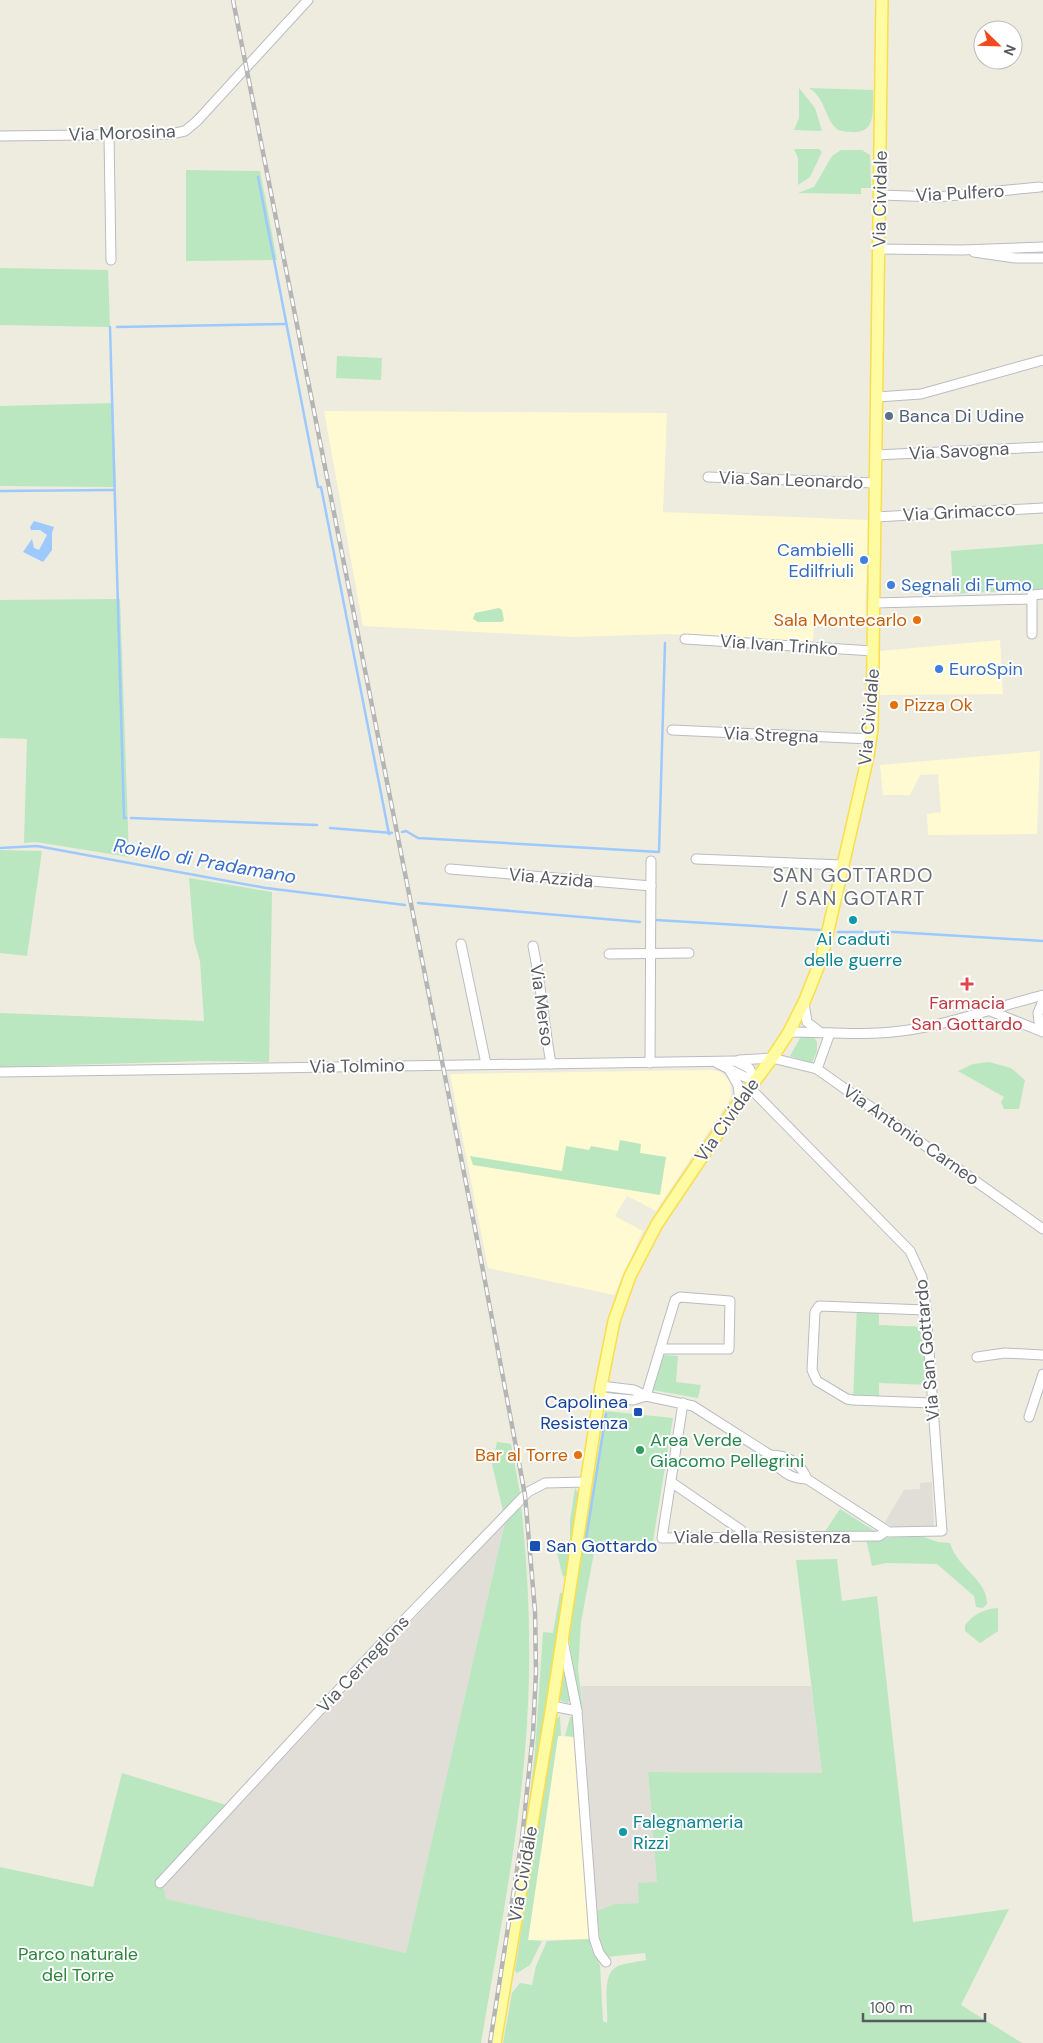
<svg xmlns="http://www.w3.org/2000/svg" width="1043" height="2043" viewBox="0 0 1043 2043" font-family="'DM Sans',sans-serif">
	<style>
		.commercial { fill: #fffad2 }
		.industrial { fill: #e0ded7 }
		.green { fill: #bae7bf }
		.water { fill: #9dc9ff }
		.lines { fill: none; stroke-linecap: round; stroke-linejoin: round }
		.stream { stroke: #9dc9ff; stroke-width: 2.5 }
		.minor-casing { stroke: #babcc3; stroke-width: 11 }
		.major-casing { stroke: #fade4b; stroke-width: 14 }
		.minor { stroke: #fff; stroke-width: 9 }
		.major { stroke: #fffba2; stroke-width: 11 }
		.rail-casing { stroke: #b4b5b5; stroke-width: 4.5 }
		.rail { stroke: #fff; stroke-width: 2.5; stroke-dasharray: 8; stroke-linecap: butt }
		.service-dot { fill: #5c6f8a; stroke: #fff; stroke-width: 2 }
		.shop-dot { fill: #3f7fe0; stroke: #fff; stroke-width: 2 }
		.food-dot { fill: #e8710a; stroke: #fff; stroke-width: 2 }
		.culture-dot { fill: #0f9aa8; stroke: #fff; stroke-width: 2 }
		.health-dot { fill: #e0444e; stroke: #fff; stroke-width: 2 }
		.transit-dot { fill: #1a4fb4; stroke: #fff; stroke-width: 2 }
		.leisure-dot { fill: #2e9e5b; stroke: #fff; stroke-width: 2 }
		.labels { text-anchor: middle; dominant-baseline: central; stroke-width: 4; stroke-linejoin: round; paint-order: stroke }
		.street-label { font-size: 18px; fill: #585c62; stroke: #fff }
		.service-label { font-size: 18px; fill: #4e5e75; stroke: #fff; text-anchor: start }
		.shop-label { font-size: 18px; fill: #366cbe; stroke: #fff; text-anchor: start }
		.food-label { font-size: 18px; fill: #c56008; stroke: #fff; text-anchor: end }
		.culture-label { font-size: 18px; fill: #0d838f; stroke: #fff }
		.health-label { font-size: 18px; fill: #be3a42; stroke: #fff }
		.transit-label { font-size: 18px; fill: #164399; stroke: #fff; text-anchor: end }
		.leisure-label { font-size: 18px; fill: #27864d; stroke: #fff; text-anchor: start }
		.park-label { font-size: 18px; fill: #2e843d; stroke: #fff }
		.water-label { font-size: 19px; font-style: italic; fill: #396ec9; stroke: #fff }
		.quarter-label { font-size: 20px; letter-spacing: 1px; fill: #696d74; stroke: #fff }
	</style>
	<rect width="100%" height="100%" fill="#edecdf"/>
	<g class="commercial">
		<path d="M 324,411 L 667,413 L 663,512 L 868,520 L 865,621 L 814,618 L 813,643 L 668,634 L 574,637 L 363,626 Z"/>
		<path d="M 1000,640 L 1003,694 L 879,695 L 880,651 Z"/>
		<path d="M 1040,751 L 1037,834 L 928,835 L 927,814 L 941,812 L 938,774 L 920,775 L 910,795 L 883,795 L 880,765 Z"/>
		<path d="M 712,1070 L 721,1072 L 730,1082 L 731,1095 L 729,1101 L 656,1211 L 627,1196 L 615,1216 L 643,1231 L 614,1295 L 488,1268 L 450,1074 Z"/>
		<path d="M 558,1736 L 575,1737 L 590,1939 L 528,1940 Z"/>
	</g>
	<g class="industrial">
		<path d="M 932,1482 L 934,1526 L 893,1527 L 885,1522 L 904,1490 L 920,1489 L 920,1483 Z"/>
		<path d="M 505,1522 L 406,1953 L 165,1899 L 163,1886 Z"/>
		<path d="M 581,1686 L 811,1686 L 822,1774 L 648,1772 L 657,1882 L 639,1903 L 614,1904 L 597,1911 Z"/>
	</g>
	<g class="green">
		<path d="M 799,88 L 815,108 L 822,131 L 794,130 L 799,118 Z"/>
		<path d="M 809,88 L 873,90 C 873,119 876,139 838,130 C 824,119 826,98 809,88 Z"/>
		<path d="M 794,149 L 819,149 L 822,152 L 810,177 L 798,185 L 798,158 Z"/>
		<path d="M 841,150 L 862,150 L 870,155 L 871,188 L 861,188 L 861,194 L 798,193 L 814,187 L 832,156 Z"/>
		<path d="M 186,170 L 260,171 L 277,260 L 186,261 Z"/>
		<path d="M 0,268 L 108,270 L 110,327 L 0,325 Z"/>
		<path d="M 337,356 L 382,358 L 381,380 L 336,378 Z"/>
		<path d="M 113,403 L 116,487 L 0,486 L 0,406 Z"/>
		<path d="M 1043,544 L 1043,589 L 953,594 L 951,551 Z"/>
		<path d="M 120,599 L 129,857 L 36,842 L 24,843 L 27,739 L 0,738 L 0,600 Z"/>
		<path d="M 499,608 L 502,610 L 504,620 L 502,622 L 478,622 L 473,619 L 475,613 Z"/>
		<path d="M 0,850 L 42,851 L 27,956 L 0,953 Z"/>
		<path d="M 189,878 L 272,892 L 269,1062 L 204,1061 L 0,1067 L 0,1013 L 204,1021 L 200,961 L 194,940 Z"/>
		<path d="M 802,1035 L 813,1036 L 817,1042 L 817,1051 L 812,1063 L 790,1056 Z"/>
		<path d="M 989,1062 L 1011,1068 L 1025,1080 L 1019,1109 L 1004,1109 L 1001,1102 L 1004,1097 L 958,1071 L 973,1064 Z"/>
		<path d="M 620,1140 L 641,1144 L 640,1153 L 666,1157 L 660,1195 L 473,1165 L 470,1156 L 562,1171 L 566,1146 L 589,1150 L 591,1146 L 618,1151 Z"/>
		<path d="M 857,1306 L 879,1307 L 879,1325 L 927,1327 L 931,1385 L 879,1383 L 879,1401 L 853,1400 Z"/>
		<path d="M 662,1355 L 678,1356 L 676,1382 L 701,1385 L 698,1398 L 652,1390 Z"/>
		<path d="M 605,1411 L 673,1418 L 653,1541 L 596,1542 L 581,1622 L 578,1669 L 583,1709 L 580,1706 L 569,1640 L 569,1629 Z"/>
		<path d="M 497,1442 L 511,1444 L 520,1493 L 503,1511 L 492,1464 Z"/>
		<path d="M 575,1488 L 579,1494 L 567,1574 L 563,1577 L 557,1553 L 568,1551 L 570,1548 L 570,1521 Z"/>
		<path d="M 521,1505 C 530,1587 532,1669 525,1751 C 517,1849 497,1946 481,2043 L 0,2043 L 0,1867 L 93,1887 L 122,1773 L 226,1805 L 163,1886 L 166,1899 L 406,1953 L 505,1522 Z"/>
		<path d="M 840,1509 L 878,1533 L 824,1533 Z"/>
		<path d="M 921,1536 L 938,1542 L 950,1543 C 957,1568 988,1580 987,1604 L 983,1608 L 976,1607 L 974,1596 L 937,1564 L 886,1563 L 872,1566 L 866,1539 Z"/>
		<path d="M 837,1559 L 842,1601 L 877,1596 L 913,1922 L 1009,1909 L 961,2005 L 1022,2043 L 503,2043 L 512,1993 L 520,1983 L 532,1985 L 536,1966 L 547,1941 L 590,1939 L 591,1948 L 600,1965 L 603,2021 L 607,2023 C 609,2008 600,1974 618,1966 C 626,1963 637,1962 646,1960 L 645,1953 L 606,1957 L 601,1949 L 597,1911 L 614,1904 L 639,1903 L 638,1883 L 657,1882 L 648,1772 L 822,1773 L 796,1560 Z"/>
		<path d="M 560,1593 L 564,1593 L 525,1839 L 535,1752 L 543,1632 L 553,1633 Z"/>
		<path d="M 998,1608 L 998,1631 L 980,1643 L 965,1631 L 965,1625 C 974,1614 984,1609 998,1608 Z"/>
		<path d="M 564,1665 L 570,1699 L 568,1703 L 561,1701 L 558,1696 Z"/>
		<path d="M 560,1716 L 561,1736 L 558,1736 L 528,1940 L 542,1941 L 530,1965 L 517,1973 L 515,1970 L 554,1721 Z"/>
		<path d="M 570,1717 L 573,1717 L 575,1737 L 565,1736 Z"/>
	</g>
	<path class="water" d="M 34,521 L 54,527 L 52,533 L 52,550 L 43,562 L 23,552 L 32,539 L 34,548 L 39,550 L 47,535 L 40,530 L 31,530 L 30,527 Z"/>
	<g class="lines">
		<g class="stream">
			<path d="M 258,177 L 318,487 L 321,487 L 389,834"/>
			<path d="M 110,327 L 124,818 L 126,818"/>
			<path d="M 117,327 L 286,324"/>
			<path d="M 0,491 L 114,490"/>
			<path d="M 131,818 L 317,825"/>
			<path d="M 330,828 L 392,833"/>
			<path d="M 402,832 L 406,831 L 418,838 L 659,852 L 665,643"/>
			<path d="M 0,848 L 37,846 L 266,888 L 405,905"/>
			<path d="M 418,903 L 640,922"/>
			<path d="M 656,920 L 820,930"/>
			<path d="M 838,932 L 895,932 L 1043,941"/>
			<path d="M 586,1539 L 606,1414"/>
		</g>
		<defs>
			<g id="minor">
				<path d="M 109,135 L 111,260"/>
				<path d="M 0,136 L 171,134 L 185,131 L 197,121 L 308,0"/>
				<path d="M 881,195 L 937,197 L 1040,187"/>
				<path d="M 879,249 L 962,250 L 1043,247"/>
				<path d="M 974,252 L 1015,258 L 1043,258"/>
				<path d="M 877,397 L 921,394 L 1043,360"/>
				<path d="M 876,455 L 1043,447"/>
				<path d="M 708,477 L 875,483"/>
				<path d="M 875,517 L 1043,508"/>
				<path d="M 874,603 L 1032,599"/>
				<path d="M 1032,634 L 1032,595 L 1043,594"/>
				<path d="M 685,639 L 873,651"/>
				<path d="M 672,730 L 871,739"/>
				<path d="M 696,859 L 842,865"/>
				<path d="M 450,869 L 651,886"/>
				<path d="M 461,944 L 486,1064"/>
				<path d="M 533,946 C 541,985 544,1024 551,1064"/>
				<path d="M 609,954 L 689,953"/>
				<path d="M 804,1003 L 807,1022 L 820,1032"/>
				<path d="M 988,1010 L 1043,1032"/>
				<path d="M 1040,1030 L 1038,1013 L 1043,1001"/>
				<path d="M 789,1032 C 826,1032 864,1036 901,1031 C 949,1025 996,1007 1043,995"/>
				<path d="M 739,1060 L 772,1058 L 817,1069 L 1043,1229"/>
				<path d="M 650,1063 L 651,861"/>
				<path d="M 717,1063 L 745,1077 L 756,1080"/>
				<path d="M 729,1069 L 738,1085 L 740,1101"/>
				<path d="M 817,1069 L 830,1033"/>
				<path d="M 0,1072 L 735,1061 L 749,1068 L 756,1080"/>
				<path d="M 926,1310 L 819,1306 L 815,1312 L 812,1370 L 817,1381 L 847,1399 L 853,1400 L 932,1403"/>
				<path d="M 977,1357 L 1005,1353 L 1043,1355"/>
				<path d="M 601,1386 L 634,1390 L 646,1396 L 693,1406 L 770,1455 C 778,1470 790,1479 807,1479 L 889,1532 L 942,1531 L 926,1310 L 922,1277 L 910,1251 L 750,1088"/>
				<path d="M 646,1396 L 675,1300 L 680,1297 L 730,1301 L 729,1349 L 660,1349"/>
				<path d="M 600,1397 L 633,1400 L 646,1396"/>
				<path d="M 683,1403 L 662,1538 L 879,1536 L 886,1531"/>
				<path d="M 1029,1417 L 1043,1374"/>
				<path d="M 770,1455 C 788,1455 800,1462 807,1479"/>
				<path d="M 671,1482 L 741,1530"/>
				<path d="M 563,1641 L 577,1711 L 594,1938 L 599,1953 L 606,1962"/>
				<path d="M 552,1706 L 577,1711"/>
				<path d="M 160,1883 L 381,1644 L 528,1492 L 545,1483 L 586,1482"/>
			</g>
			<path id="major" d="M 495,2043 L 552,1706 L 601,1386 L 614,1321 L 630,1276 L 657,1224 L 737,1105 L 772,1058 L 789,1032 L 805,1000 L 822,957 L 868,756 L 872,729 L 873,655 L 882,0"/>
		</defs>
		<use href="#minor" class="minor-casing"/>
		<use href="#major" class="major-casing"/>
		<use href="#minor" class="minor"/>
		<use href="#major" class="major"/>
		<defs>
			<path id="rail" d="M 233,0 L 478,1244 L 525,1495 L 535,1611 L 536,1671 L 533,1734 L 522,1838 L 490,2043"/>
		</defs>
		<use href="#rail" class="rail-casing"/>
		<use href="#rail" class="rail"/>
	</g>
	<circle class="service-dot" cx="889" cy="416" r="5"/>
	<g class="shop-dot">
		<circle cx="864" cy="560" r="5"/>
		<circle cx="891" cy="585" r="5"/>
		<circle cx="939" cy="669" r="5"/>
	</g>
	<g class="food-dot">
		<circle cx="917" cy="620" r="5"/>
		<circle cx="894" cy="705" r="5"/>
		<circle cx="578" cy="1455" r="5"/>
	</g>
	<g class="culture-dot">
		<circle cx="853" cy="920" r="5"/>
		<circle cx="623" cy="1832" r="5"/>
	</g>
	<path class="health-dot" d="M964.5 976.5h5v5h5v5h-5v5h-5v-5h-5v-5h5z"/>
	<g class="transit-dot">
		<rect x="633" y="1407" width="10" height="10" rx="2.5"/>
		<rect x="529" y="1540" width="12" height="12" rx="2.5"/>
	</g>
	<circle class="leisure-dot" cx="640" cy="1450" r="5"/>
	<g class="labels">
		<g class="street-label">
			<text transform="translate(122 133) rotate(-2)">Via Morosina</text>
			<text transform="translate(960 193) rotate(-3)">Via Pulfero</text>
			<text transform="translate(880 199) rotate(-89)">Via Cividale</text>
			<text transform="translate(959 451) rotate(-3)">Via Savogna</text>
			<text transform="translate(791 480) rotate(2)">Via San Leonardo</text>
			<text transform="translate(959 512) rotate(-3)">Via Grimacco</text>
			<text transform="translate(779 645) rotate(4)">Via Ivan Trinko</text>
			<text transform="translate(869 717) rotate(-85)">Via Cividale</text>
			<text transform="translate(771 735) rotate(2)">Via Stregna</text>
			<text transform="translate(551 878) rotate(5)">Via Azzida</text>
			<text transform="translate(542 1005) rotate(82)">Via Merso</text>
			<text transform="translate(357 1066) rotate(-1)">Via Tolmino</text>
			<text transform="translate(727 1120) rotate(-55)">Via Cividale</text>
			<text transform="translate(911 1135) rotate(35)">Via Antonio Carneo</text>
			<text transform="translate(927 1350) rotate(-95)">Via San Gottardo</text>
			<text x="762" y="1537">Viale della Resistenza</text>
			<text transform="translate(363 1664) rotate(-47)">Via Cerneglons</text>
			<text transform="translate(523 1874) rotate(-80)">Via Cividale</text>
		</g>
		<g class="service-label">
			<text x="899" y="416">Banca Di Udine</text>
		</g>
		<g class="shop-label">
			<text x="854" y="550" text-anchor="end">Cambielli<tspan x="854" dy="21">Edilfriuli</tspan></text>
			<text x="901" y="585">Segnali di Fumo</text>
			<text x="949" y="669">EuroSpin</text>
		</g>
		<g class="food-label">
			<text x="907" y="620">Sala Montecarlo</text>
			<text x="904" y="705" text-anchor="start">Pizza Ok</text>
			<text x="568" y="1455">Bar al Torre</text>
		</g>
		<g class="culture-label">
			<text x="853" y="939">Ai caduti<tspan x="853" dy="21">delle guerre</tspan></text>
			<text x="633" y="1822" text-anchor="start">Falegnameria<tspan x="633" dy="21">Rizzi</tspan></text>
		</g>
		<g class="health-label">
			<text x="967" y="1003">Farmacia<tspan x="967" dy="21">San Gottardo</tspan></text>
		</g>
		<g class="transit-label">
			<text x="628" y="1402">Capolinea<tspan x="628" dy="21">Resistenza</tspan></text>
			<text x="546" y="1546" text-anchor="start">San Gottardo</text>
		</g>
		<g class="leisure-label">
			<text x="650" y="1440">Area Verde<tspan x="650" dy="21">Giacomo Pellegrini</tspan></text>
		</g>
		<g class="park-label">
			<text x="78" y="1954">Parco naturale<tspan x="78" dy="21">del Torre</tspan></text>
		</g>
		<g class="water-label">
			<text transform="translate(205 861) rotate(10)">Roiello di Pradamano</text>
		</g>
		<g class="quarter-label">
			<text x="853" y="875">SAN GOTTARDO<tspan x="853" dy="23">/ SAN GOTART</tspan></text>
		</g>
	</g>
	<g transform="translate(998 45) rotate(113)"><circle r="24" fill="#ffffff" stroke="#bcbec0"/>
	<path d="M0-4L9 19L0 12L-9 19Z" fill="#f4481f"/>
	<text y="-8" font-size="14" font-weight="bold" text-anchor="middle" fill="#585c62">N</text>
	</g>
	<path d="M863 2013v8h122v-8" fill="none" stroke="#585c62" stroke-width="2.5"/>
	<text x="870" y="2013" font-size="15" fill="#585c62" stroke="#ffffff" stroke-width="4" paint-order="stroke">100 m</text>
</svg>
